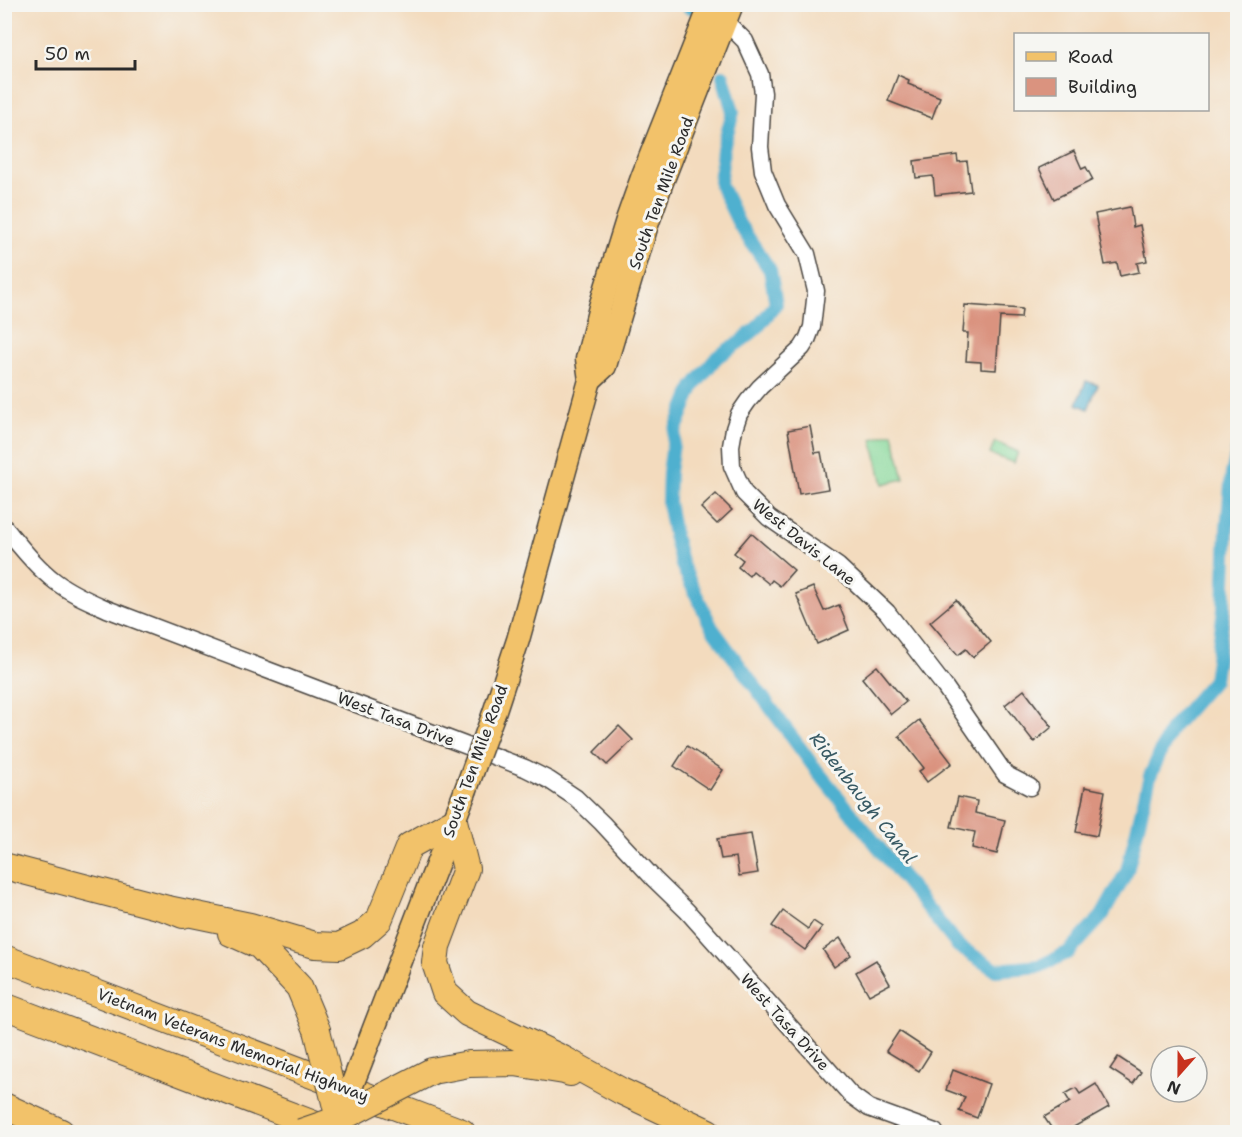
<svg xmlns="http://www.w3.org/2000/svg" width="1242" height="1137" viewBox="0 0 1242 1137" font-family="'Shantell Sans',sans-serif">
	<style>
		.green { fill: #86d899; stroke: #588262; stroke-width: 1.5 }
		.water { fill: #50b0cf; stroke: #3e6e7d; stroke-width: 1.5 }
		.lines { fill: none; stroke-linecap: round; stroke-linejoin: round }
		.canal { stroke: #50b0cf; stroke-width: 14 }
		.building { fill: #da937f }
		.minor-casing { stroke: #494541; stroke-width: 19 }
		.major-casing { stroke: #494541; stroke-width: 25 }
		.highway-casing { stroke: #494541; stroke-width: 28 }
		.minor { stroke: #fff; stroke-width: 16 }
		.major { stroke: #f2c26a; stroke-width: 22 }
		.highway { stroke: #f2c26a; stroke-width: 26 }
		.major-bridge-casing { stroke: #494541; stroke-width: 25; stroke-linecap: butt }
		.highway-bridge-casing { stroke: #494541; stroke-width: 28; stroke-linecap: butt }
		.major-bridge { stroke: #f2c26a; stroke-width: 22 }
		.highway-bridge { stroke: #f2c26a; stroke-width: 26 }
		.labels { text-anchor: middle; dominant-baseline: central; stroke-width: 6; stroke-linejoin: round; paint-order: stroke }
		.street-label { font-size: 16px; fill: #2b2b2b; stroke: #f6f6f2 }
		.water-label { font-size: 18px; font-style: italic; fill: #385a64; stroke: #f6f6f2 }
	</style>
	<rect width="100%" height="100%" fill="#f6f6f2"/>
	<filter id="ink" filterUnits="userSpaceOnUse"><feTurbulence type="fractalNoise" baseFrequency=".0167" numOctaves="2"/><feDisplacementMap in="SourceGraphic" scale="12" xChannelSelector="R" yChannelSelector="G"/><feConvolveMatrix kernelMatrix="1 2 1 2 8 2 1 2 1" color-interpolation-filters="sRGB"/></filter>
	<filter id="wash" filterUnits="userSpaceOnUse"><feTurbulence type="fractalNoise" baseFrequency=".008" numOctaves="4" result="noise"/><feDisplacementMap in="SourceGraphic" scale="24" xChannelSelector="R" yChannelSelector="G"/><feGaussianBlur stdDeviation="1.35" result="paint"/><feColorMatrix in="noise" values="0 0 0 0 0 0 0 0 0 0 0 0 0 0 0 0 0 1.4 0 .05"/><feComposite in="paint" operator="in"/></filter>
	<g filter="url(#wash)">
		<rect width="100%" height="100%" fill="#f3dbbe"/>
		<g class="green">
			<path d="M 893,433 L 904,479 L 883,484 L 872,439 Z"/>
			<path d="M 995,442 L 1018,452 L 1014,463 L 990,454 Z"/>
		</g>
		<path class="water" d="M 1086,381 L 1098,385 L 1088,409 L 1077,404 Z"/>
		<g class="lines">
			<g class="canal">
				<path d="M 688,4 L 689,7"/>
				<path d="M 723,76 L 733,112 L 723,148 L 720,184 L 739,224 L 770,270 L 776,304 L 757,328 L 741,341 L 717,357 L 693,387 L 675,431 L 669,472 L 668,502 L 674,535 L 682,565 L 712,628 L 814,767 L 958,946 L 996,970 L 1040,966 L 1069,952 L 1102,916 L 1127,871 L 1150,776 L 1171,729 L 1214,680 L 1224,610 L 1227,529 L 1232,474 L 1238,448"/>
			</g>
		</g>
		<g id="blocks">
			<g class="building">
				<path d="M 898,75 L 909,80 L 908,84 L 940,97 L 932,118 L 888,101 Z"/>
				<path d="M 1074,151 L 1082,169 L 1086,167 L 1093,180 L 1054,199 L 1039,168 Z"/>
				<path d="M 957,155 L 958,162 L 967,161 L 971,191 L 935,195 L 933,176 L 916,178 L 914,161 Z"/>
				<path d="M 1130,207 L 1133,227 L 1140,225 L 1147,261 L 1137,263 L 1139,272 L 1120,276 L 1117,263 L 1105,265 L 1095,214 Z"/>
				<path d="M 965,305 L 1022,309 L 1021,318 L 1000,317 L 996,370 L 981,369 L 981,362 L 966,361 L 968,333 L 963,333 Z"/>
				<path d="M 810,426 L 815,453 L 821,452 L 828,489 L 799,494 L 788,430 Z"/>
				<path d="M 716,494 L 732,510 L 717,524 L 701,508 Z"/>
				<path d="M 751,533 L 794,570 L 780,586 L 772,580 L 769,584 L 753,571 L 749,576 L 738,567 L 743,560 L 734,553 Z"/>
				<path d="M 813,587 L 824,611 L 839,605 L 849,630 L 817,644 L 796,594 Z"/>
				<path d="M 956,600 L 991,642 L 973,657 L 966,649 L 958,655 L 930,622 Z"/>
				<path d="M 877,666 L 906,702 L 891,714 L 862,678 Z"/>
				<path d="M 1024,690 L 1052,727 L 1034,742 L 1005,705 Z"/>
				<path d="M 919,720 L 952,763 L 927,782 L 919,771 L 924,768 L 899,736 Z"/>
				<path d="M 619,726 L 633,740 L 607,765 L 594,752 Z"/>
				<path d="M 687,746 L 723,770 L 710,790 L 674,766 Z"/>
				<path d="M 1085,787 L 1105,791 L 1097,836 L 1076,832 Z"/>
				<path d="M 958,797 L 977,801 L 975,813 L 1005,820 L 997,854 L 972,848 L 975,832 L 951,827 Z"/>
				<path d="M 751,834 L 758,873 L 739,876 L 736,857 L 721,859 L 717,839 Z"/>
				<path d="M 783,911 L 808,929 L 813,921 L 822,927 L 805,950 L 772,926 Z"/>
				<path d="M 840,938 L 851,955 L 834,967 L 823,950 Z"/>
				<path d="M 876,960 L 890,984 L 869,995 L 856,972 Z"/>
				<path d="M 899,1031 L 931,1052 L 919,1071 L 886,1051 Z"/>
				<path d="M 1118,1057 L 1141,1072 L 1133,1084 L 1110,1069 Z"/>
				<path d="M 953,1070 L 989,1084 L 977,1118 L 959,1111 L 965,1097 L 946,1090 Z"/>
				<path d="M 1096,1084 L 1109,1107 L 1065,1132 L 1054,1132 L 1044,1117 L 1070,1102 L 1065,1094 L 1076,1088 L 1080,1094 Z"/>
			</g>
		</g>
	</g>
	<g filter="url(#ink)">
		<use href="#blocks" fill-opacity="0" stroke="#494541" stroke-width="1.5"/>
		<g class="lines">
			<defs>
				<g id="minor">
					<path d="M 717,16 L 733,29 L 745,41 L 760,74 L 763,93 L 760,147 L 763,171 L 777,205 L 807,254 L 816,291 L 812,327 L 807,340 L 802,348 L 760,387 L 748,401 L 739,414 L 734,429 L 731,446 L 732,466 L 744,493 L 769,518 L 838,566 L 887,612 L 945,687 L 1005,774 L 1030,787"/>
					<path d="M 4,527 C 20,546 36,567 56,582 C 72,594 89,601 107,609 L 525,768 L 549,780 L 576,798 L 602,823 L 654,879 L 687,911 L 851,1095 L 869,1108 L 935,1132"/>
				</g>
				<g id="major">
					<path d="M 590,380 L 605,366 L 646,228 L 662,182 L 732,4"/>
					<path d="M 494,713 L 518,640 L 590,380 L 587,359 L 600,307 L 627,220 L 643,175 L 711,4"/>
					<path d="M 368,1044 L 465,792"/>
				</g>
				<g id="highway">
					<path d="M 4,866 L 168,909 L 183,915"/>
					<path d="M 168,909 L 250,926 L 315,945 L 339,946 L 362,935 L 379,920 L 409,846 L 454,821 L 466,869 L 437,946 L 435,963 L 445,993 L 467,1013 L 563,1059 L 621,1091 L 708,1132"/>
					<path d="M 231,933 L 260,946 L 299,987 L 317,1030"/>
					<path d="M 4,958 L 462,1132"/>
					<path d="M 4,1006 L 332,1131"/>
					<path d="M 432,1071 L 469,1064 L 515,1063 L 564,1071 L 570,1073"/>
					<path d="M 4,1106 L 61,1132"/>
				</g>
			</defs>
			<use href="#minor" class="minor-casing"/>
			<use href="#major" class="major-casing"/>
			<use href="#highway" class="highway-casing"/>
			<use href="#minor" class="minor"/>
			<use href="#major" class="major"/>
			<use href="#highway" class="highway"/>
			<defs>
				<g id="major-bridge">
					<path d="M 465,792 L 494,713"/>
					<path d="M 336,1126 L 368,1044"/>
				</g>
				<g id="highway-bridge">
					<path d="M 317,1030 L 339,1119"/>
					<path d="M 301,1132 L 339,1119 L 432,1071"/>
				</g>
			</defs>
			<use href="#major-bridge" class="major-bridge-casing"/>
			<use href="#highway-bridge" class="highway-bridge-casing"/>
			<use href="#major-bridge" class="major-bridge"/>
			<use href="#highway-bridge" class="highway-bridge"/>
		</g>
	</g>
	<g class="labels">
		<g class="street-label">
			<text transform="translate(661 193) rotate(-70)">South Ten Mile Road</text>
			<text transform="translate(804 542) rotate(39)">West Davis Lane</text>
			<text transform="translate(396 719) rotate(21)">West Tasa Drive</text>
			<text transform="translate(475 761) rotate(-70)">South Ten Mile Road</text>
			<text transform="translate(785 1022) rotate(48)">West Tasa Drive</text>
			<text transform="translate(233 1045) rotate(21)">Vietnam Veterans Memorial Highway</text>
		</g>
		<g class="water-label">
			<text transform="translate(863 798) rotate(52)">Ridenbaugh Canal</text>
		</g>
	</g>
	<rect width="1242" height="1137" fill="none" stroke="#f6f6f2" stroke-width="24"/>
	<rect x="1014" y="33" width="195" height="78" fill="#f6f6f2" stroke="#a5a5a2" stroke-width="1.5"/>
	<rect x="1026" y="52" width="30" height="9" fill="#f2c26a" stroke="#a5a5a2" stroke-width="1.5"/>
	<text x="1068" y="63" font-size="18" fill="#2b2b2b">Road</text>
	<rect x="1026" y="78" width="30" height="18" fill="#da937f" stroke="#a5a5a2" stroke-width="1.5"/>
	<text x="1068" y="93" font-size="18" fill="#2b2b2b">Building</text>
	<g transform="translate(1179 1074) rotate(201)"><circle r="28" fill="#f6f6f2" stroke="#a5a5a2" stroke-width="1.5"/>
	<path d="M0-4.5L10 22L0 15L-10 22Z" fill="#c8321e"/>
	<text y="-9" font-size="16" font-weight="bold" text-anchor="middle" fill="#2b2b2b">N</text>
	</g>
	<path d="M36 60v9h99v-9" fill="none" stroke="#2b2b2b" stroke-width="3"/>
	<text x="45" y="60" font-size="18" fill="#2b2b2b" stroke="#f6f6f2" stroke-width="4.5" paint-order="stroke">50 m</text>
</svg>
